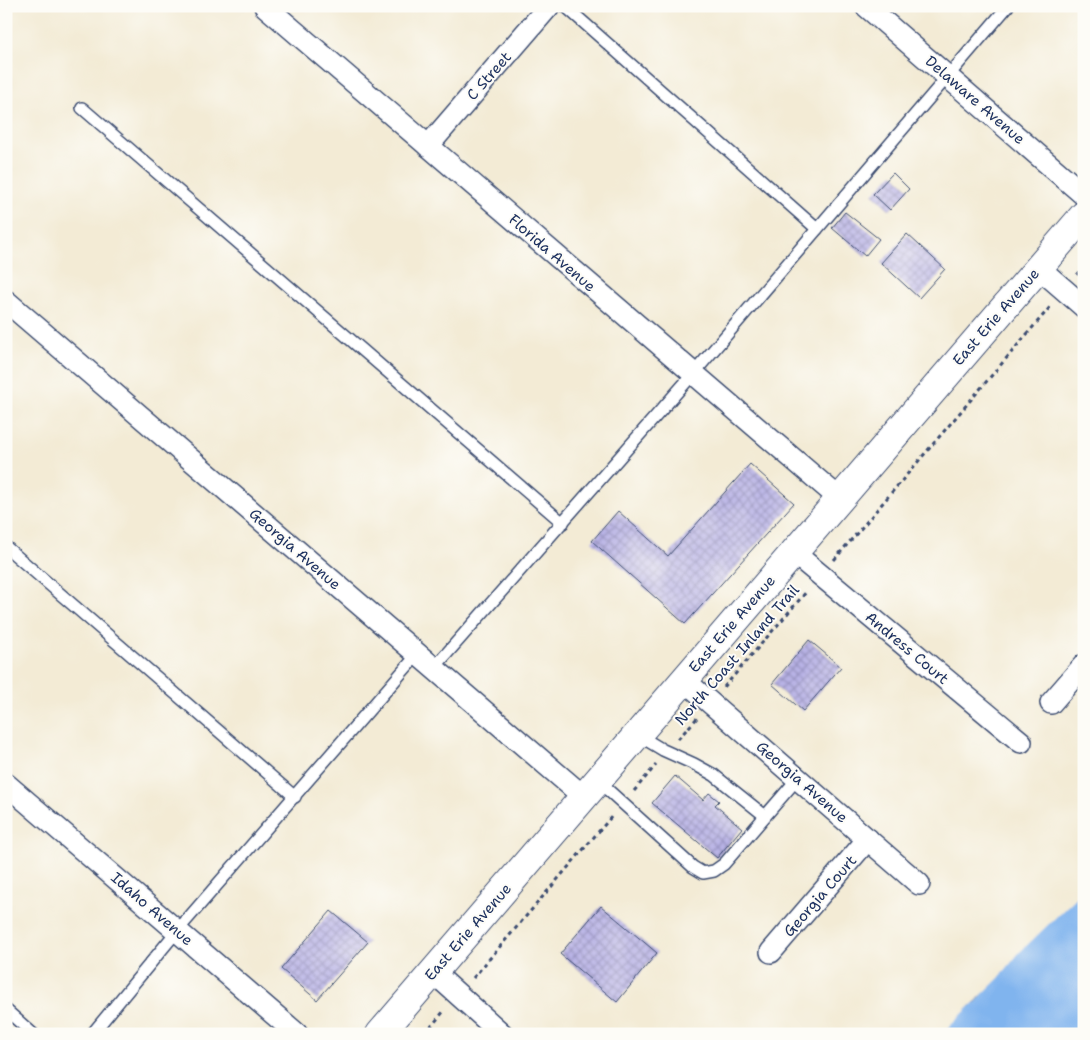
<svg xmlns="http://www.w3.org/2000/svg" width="1090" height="1040" viewBox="0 0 1090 1040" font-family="'Shantell Sans',sans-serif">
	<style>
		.water { fill: #80b4ee; stroke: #4e72a6 }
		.pier { fill: #f3ebd5 }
		.building { fill: url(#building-cross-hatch) }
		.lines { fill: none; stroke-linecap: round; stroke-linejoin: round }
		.service-casing { stroke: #3b4b70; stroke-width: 14 }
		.minor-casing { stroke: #3b4b70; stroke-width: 24 }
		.primary-casing { stroke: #3b4b70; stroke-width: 30 }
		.path { stroke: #3b4b70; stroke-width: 3; stroke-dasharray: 4 4; stroke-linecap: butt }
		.service { stroke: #fff; stroke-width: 11 }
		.minor { stroke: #fff; stroke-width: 21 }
		.primary { stroke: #fff; stroke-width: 28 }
		.labels { text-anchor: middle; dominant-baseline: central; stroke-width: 4; stroke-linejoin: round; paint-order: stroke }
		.street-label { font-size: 15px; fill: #1b2f5e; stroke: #fdfcf7 }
	</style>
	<defs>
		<pattern id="building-cross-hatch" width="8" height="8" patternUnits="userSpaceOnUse" patternTransform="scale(1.25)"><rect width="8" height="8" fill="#b8b2e5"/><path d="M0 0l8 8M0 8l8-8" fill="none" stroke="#9591bd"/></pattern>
	</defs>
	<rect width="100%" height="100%" fill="#fdfcf7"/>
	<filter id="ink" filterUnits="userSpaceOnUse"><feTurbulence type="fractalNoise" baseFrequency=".02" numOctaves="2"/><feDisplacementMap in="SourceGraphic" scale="10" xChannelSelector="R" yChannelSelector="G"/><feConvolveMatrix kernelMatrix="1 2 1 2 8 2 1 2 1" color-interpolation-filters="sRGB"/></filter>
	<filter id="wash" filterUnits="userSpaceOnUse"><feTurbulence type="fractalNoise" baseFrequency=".0096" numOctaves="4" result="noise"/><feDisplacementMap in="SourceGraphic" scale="20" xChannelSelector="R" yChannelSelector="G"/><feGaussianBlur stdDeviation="1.12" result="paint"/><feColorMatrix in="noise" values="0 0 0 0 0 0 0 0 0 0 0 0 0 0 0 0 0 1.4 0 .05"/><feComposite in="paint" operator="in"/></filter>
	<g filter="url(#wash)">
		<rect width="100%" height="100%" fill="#f3ebd5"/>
		<path class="water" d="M 1084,851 L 1084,1034 L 931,1034 L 977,1001 L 1070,874 Z"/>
		<path class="pier" d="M 1084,848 L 1084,890 L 1019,953 L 999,978 L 942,1034 L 928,1034 L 962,998 L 976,998 L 992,977 L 989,971 L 1004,934 L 1068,872 L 1069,860 Z"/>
		<g id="blocks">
			<g class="building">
				<path d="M 893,173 L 909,189 L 890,210 L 873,194 Z"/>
				<path d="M 845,212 L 879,239 L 865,256 L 832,228 Z"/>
				<path d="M 907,234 L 945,269 L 919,298 L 881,263 Z"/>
				<path d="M 750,464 L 794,503 L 685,624 L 592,541 L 618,511 L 668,556 Z"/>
				<path d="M 809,640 L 841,667 L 803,711 L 772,684 Z"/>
				<path d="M 675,776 L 703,800 L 709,793 L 719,801 L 715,805 L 742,828 L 717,858 L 652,803 Z"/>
				<path d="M 601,906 L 657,953 L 617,1002 L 560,954 Z"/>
				<path d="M 331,911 L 368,942 L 317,1000 L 281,969 Z"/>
			</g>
		</g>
	</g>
	<g filter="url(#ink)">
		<use href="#blocks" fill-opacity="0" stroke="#3b4b70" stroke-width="1"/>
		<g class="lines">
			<defs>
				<g id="service">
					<path d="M 565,6 L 817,229"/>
					<path d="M 82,108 L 563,523"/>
					<path d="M 6,547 L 295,797"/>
					<path d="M 434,668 L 693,374 L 1008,6"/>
					<path d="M 638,735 L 663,750 L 694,764 L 714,775 L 764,815"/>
					<path d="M 598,781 L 693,867 L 703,873 L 714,871 L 724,864 L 798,778"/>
					<path d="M 6,1010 L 33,1034"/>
					<path d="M 92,1034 L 177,931 L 417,655"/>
				</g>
				<g id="minor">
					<path d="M 265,6 L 840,499"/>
					<path d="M 866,6 L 1084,195"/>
					<path d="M 428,146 L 549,6"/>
					<path d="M 1039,268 L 1084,307"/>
					<path d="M 6,301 L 584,797"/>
					<path d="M 794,553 L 1021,742"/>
					<path d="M 684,680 L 919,884"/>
					<path d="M 1051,703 L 1084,665"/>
					<path d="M 6,784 L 297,1034"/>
					<path d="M 771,952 L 868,839"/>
					<path d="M 433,972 L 502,1034"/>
				</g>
				<path id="primary" d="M 380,1034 L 1084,215"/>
			</defs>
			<use href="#service" class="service-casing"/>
			<use href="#minor" class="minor-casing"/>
			<use href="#primary" class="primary-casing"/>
			<g class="path">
				<path d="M 1077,275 L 1084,268"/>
				<path d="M 834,560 L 1051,306"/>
				<path d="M 724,687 L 807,591"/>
				<path d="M 678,739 L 697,718"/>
				<path d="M 634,791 L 656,765"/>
				<path d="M 473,978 L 612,816"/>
				<path d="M 425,1034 L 444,1011"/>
			</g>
			<use href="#service" class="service"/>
			<use href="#minor" class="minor"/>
			<use href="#primary" class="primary"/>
		</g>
	</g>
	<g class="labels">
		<g class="street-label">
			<text transform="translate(489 76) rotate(-49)">C Street</text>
			<text transform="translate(975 100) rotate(41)">Delaware Avenue</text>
			<text transform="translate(552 253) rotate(41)">Florida Avenue</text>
			<text transform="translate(996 317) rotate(-49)">East Erie Avenue</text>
			<text transform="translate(295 549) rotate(41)">Georgia Avenue</text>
			<text transform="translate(732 624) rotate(-49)">East Erie Avenue</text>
			<text transform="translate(907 648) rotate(40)">Andress Court</text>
			<text transform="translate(737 655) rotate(-49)">North Coast Inland Trail</text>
			<text transform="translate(802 782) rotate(41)">Georgia Avenue</text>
			<text transform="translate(820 896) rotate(-49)">Georgia Court</text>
			<text transform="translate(152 909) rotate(41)">Idaho Avenue</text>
			<text transform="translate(468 932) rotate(-49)">East Erie Avenue</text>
		</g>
	</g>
	<rect width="1090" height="1040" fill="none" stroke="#fdfcf7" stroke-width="25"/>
</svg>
